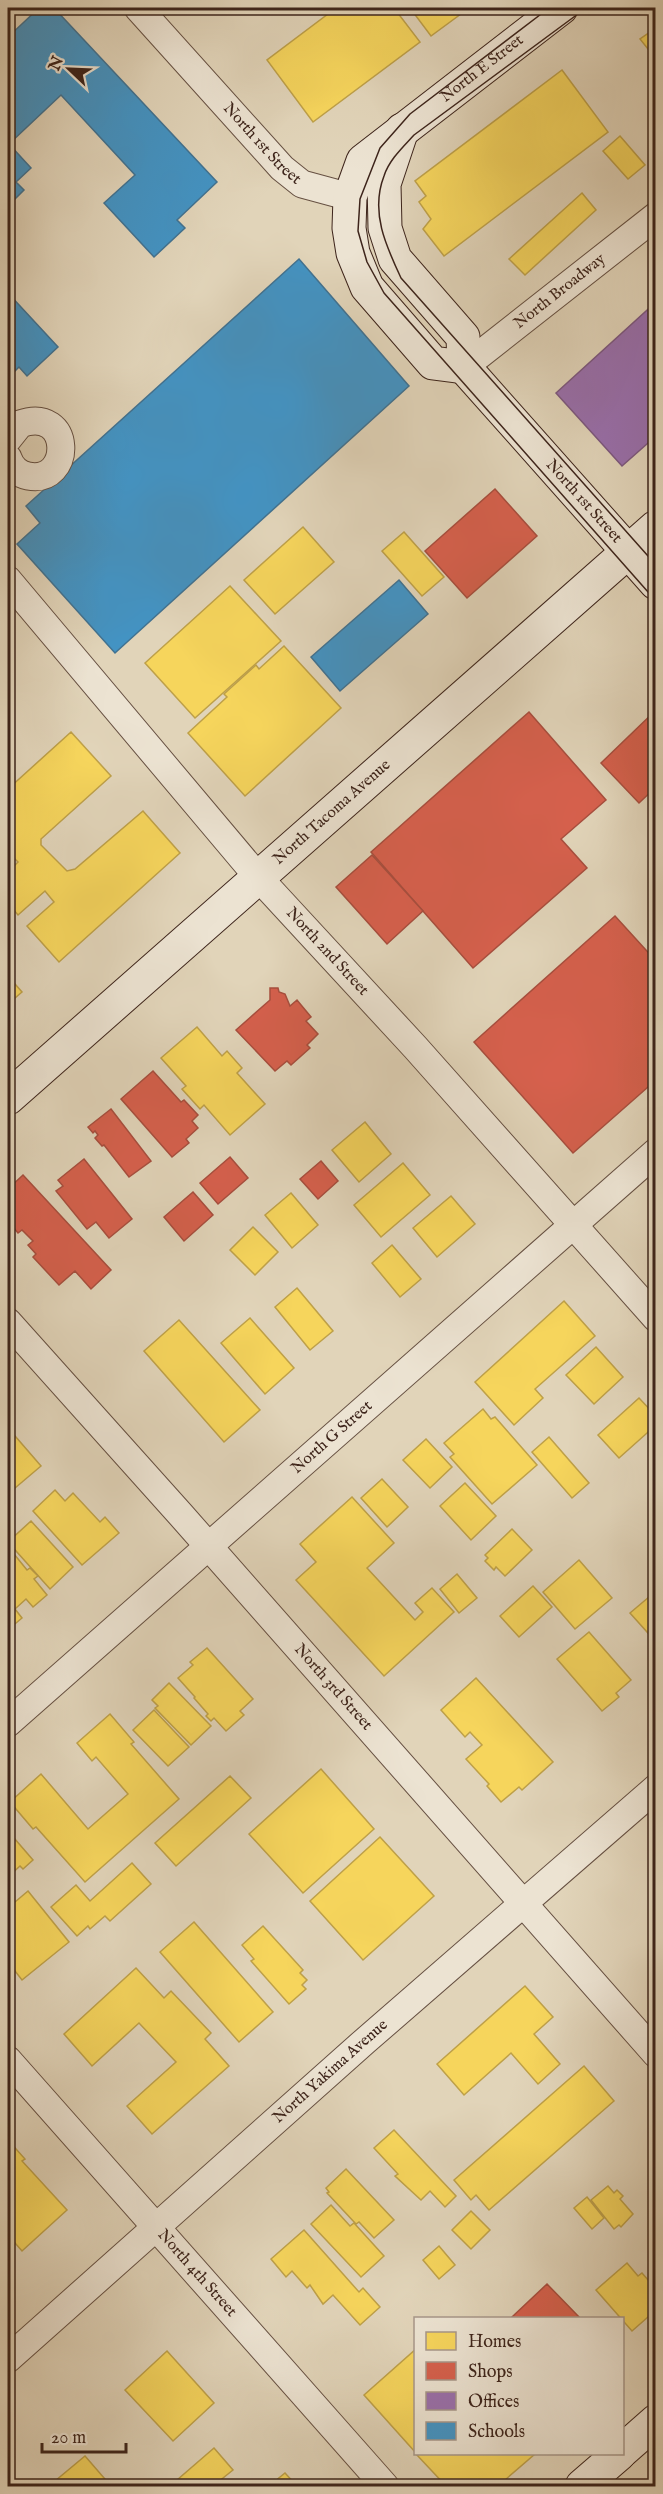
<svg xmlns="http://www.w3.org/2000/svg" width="663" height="2494" viewBox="0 0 663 2494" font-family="'IM FELL English',serif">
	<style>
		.homes { fill: #f6d55c; stroke: #bea048; stroke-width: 1.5 }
		.shops { fill: #d6604d; stroke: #a84e3e; stroke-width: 1.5 }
		.offices { fill: #9970ab; stroke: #7d5980; stroke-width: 1.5 }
		.schools { fill: #4393c3; stroke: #417291; stroke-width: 1.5 }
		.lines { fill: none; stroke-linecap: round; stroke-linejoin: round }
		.street-casing { stroke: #665042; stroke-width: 29 }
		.secondary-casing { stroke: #3d241b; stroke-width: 35 }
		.street { stroke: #ece3d2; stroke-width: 27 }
		.secondary { stroke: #ece3d2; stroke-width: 33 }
		.tram { stroke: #3d241b; stroke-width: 1.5 }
		.labels { text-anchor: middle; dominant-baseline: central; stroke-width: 6; stroke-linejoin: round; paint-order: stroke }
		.street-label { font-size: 16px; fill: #3d241b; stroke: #ece3d2 }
	</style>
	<rect width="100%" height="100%" fill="#e1d4b9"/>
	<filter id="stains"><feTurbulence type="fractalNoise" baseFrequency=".00333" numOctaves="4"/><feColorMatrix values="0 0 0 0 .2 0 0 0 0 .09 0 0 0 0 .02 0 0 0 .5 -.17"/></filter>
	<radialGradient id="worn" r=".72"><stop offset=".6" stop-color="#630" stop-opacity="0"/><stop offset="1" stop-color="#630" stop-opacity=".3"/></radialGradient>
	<g class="homes">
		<path d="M 336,8 L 394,8 L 420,42 L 313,122 L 267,60 Z"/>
		<path d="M 410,8 L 469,8 L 431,36 Z"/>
		<path d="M 656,28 L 656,59 L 640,39 Z"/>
		<path d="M 562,70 L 608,132 L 444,256 L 423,229 L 431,219 L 419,202 L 426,196 L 415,181 Z"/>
		<path d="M 620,136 L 645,165 L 628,179 L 603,151 Z"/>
		<path d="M 582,193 L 596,210 L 525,275 L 509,259 Z"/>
		<path d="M 303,527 L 334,562 L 275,614 L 244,580 Z"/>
		<path d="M 404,532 L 444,577 L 422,596 L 382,551 Z"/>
		<path d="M 230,586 L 281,641 L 195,718 L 145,663 Z"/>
		<path d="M 284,646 L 341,708 L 245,796 L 188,733 L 227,697 L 224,694 L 256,665 L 259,669 Z"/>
		<path d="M 71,732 L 111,776 L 41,839 L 41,845 L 67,871 L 75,869 L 143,811 L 180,853 L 59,962 L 27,926 L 54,902 L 45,891 L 18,915 L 8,903 L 8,872 L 18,862 L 14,858 L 8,864 L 8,789 Z"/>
		<path d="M 8,976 L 22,992 L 8,1004 Z"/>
		<path d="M 197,1027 L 222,1056 L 227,1051 L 242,1068 L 237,1073 L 265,1104 L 230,1135 L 204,1105 L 200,1109 L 182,1089 L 186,1086 L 161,1058 Z"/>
		<path d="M 365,1122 L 391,1154 L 359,1182 L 332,1150 Z"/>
		<path d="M 403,1163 L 430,1195 L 381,1237 L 354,1205 Z"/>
		<path d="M 291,1193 L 318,1225 L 292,1248 L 265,1215 Z"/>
		<path d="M 451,1196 L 475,1224 L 437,1257 L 413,1228 Z"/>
		<path d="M 253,1227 L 278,1252 L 255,1275 L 230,1250 Z"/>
		<path d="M 392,1245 L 421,1279 L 400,1297 L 372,1263 Z"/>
		<path d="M 297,1288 L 333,1331 L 310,1350 L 275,1307 Z"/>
		<path d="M 564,1301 L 595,1336 L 535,1389 L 543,1398 L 514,1425 L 475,1382 Z"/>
		<path d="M 250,1318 L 294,1368 L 265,1394 L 221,1343 Z"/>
		<path d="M 179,1320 L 260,1410 L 224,1442 L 144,1351 Z"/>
		<path d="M 596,1347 L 623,1377 L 594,1404 L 566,1375 Z"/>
		<path d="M 639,1398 L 656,1416 L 656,1425 L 619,1458 L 598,1435 Z"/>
		<path d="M 483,1409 L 491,1419 L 495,1417 L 537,1465 L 492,1504 L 450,1457 L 454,1454 L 444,1443 Z"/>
		<path d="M 9,1429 L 41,1466 L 8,1494 L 8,1430 Z"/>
		<path d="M 549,1437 L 589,1483 L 572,1498 L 532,1452 Z"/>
		<path d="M 426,1439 L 452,1467 L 430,1488 L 403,1460 Z"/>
		<path d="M 382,1479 L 408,1507 L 387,1527 L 361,1498 Z"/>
		<path d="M 465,1483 L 496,1516 L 471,1540 L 440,1506 Z"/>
		<path d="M 55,1490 L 65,1501 L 73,1493 L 100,1522 L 105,1517 L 119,1533 L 82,1565 L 33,1511 Z"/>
		<path d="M 352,1497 L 394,1543 L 367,1568 L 415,1620 L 423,1612 L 415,1603 L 432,1588 L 454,1612 L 384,1676 L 296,1580 L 316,1562 L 300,1544 Z"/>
		<path d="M 31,1521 L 73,1567 L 50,1589 L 8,1542 Z"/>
		<path d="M 512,1529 L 532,1550 L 505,1576 L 496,1567 L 494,1570 L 485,1561 L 488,1558 L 485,1555 Z"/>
		<path d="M 14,1554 L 27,1570 L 30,1568 L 38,1576 L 34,1579 L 47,1595 L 33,1607 L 26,1599 L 15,1609 L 22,1618 L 9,1629 L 8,1560 Z"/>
		<path d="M 579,1560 L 612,1598 L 575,1629 L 543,1592 Z"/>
		<path d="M 457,1574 L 477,1598 L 459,1613 L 440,1589 Z"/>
		<path d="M 533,1586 L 552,1607 L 519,1637 L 500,1616 Z"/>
		<path d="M 656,1591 L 656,1642 L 630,1613 Z"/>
		<path d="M 589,1632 L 631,1680 L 616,1693 L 619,1697 L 602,1711 L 557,1659 Z"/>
		<path d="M 207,1648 L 253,1699 L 240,1711 L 244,1715 L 226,1731 L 214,1718 L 211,1721 L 206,1716 L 208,1714 L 194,1698 L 195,1697 L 178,1678 L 193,1665 L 190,1662 Z"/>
		<path d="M 476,1678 L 553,1762 L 522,1790 L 519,1787 L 501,1802 L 487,1786 L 489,1784 L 466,1759 L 482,1745 L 470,1732 L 465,1737 L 441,1710 Z"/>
		<path d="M 169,1683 L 211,1726 L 191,1745 L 155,1708 L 158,1706 L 152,1700 Z"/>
		<path d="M 154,1710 L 189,1747 L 168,1766 L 133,1730 Z"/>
		<path d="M 110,1714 L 134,1742 L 131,1744 L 179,1799 L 85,1882 L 36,1827 L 33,1829 L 10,1802 L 41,1774 L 88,1829 L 128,1794 L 96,1757 L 92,1761 L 77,1743 Z"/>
		<path d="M 321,1769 L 374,1829 L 303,1893 L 249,1834 Z"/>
		<path d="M 230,1776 L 251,1798 L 176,1866 L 155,1843 Z"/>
		<path d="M 8,1831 L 33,1860 L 23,1869 L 20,1866 L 8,1877 Z"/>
		<path d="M 380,1837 L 434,1896 L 363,1960 L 310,1901 Z"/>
		<path d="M 132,1863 L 151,1884 L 110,1921 L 105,1916 L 90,1929 L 88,1926 L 77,1936 L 51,1907 L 76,1885 L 90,1901 Z"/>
		<path d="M 28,1891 L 69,1942 L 22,1980 L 8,1962 L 8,1894 L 15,1902 Z"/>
		<path d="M 194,1922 L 273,2012 L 239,2042 L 160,1952 Z"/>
		<path d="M 263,1926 L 303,1970 L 300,1973 L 307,1980 L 302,1985 L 306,1989 L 289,2004 L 251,1961 L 254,1959 L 242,1945 Z"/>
		<path d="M 136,1968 L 164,1998 L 171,1991 L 211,2033 L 205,2039 L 229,2066 L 152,2134 L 127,2106 L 176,2062 L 139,2023 L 92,2066 L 64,2034 Z"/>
		<path d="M 525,1986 L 553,2017 L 534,2034 L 560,2064 L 538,2084 L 511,2053 L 464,2095 L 437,2064 Z"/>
		<path d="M 584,2066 L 614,2101 L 489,2210 L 476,2195 L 471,2200 L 454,2180 Z"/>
		<path d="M 394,2130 L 456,2196 L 445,2207 L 430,2191 L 421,2200 L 395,2176 L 398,2174 L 374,2148 Z"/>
		<path d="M 8,2140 L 25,2159 L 22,2161 L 67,2210 L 22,2251 L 8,2235 Z"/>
		<path d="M 346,2169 L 394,2220 L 374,2238 L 359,2222 L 356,2224 L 327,2193 L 329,2192 L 326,2188 Z"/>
		<path d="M 608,2186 L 614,2193 L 617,2190 L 623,2196 L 620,2199 L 633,2214 L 621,2227 L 619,2225 L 614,2229 L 591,2200 Z"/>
		<path d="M 587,2197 L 604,2218 L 592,2229 L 574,2208 Z"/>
		<path d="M 331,2205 L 350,2226 L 354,2223 L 384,2256 L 361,2277 L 311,2224 Z"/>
		<path d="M 471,2211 L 490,2230 L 471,2249 L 452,2230 Z"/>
		<path d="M 304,2230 L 359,2292 L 363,2288 L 380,2307 L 360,2325 L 333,2295 L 323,2304 L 310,2285 L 307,2288 L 292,2271 L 286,2277 L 271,2259 Z"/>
		<path d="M 439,2246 L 455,2265 L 439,2279 L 423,2260 Z"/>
		<path d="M 627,2263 L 638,2276 L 642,2273 L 656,2289 L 653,2292 L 656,2295 L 656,2310 L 632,2331 L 596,2290 Z"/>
		<path d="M 416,2349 L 416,2453 L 364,2395 Z"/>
		<path d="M 167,2351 L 214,2403 L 173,2441 L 125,2390 Z"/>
		<path d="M 214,2448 L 233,2470 L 213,2486 L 183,2486 L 177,2480 Z"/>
		<path d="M 416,2454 L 535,2454 L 498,2486 L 446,2486 Z"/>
		<path d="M 85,2456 L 111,2486 L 49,2486 Z"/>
		<path d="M 285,2473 L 297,2486 L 269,2486 Z"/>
	</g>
	<g class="shops">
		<path d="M 495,489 L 537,536 L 467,598 L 425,551 Z"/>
		<path d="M 656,710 L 656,787 L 639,803 L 601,763 Z"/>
		<path d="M 529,712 L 606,800 L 561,839 L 587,868 L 473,968 L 371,852 Z"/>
		<path d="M 372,855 L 423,911 L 387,944 L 336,887 Z"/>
		<path d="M 615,916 L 656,961 L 656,1080 L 573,1153 L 474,1042 Z"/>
		<path d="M 270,988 L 278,988 L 279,992 L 285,994 L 290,1006 L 297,1000 L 311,1017 L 306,1021 L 318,1034 L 307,1045 L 310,1048 L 291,1065 L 287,1061 L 275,1071 L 236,1030 L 270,1000 Z"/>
		<path d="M 153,1071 L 181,1102 L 184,1100 L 198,1115 L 192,1121 L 198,1128 L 186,1139 L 189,1143 L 172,1157 L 121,1099 Z"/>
		<path d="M 111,1109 L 151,1161 L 129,1177 L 104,1145 L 102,1146 L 95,1138 L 98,1135 L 95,1131 L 93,1133 L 88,1127 Z"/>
		<path d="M 230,1157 L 248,1178 L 218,1204 L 200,1183 Z"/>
		<path d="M 84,1159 L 132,1219 L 109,1238 L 96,1222 L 87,1229 L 56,1191 L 63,1186 L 58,1180 Z"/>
		<path d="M 321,1161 L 338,1181 L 318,1199 L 300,1179 Z"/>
		<path d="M 23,1175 L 111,1270 L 91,1289 L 75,1271 L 59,1285 L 33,1257 L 36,1254 L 28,1245 L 33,1241 L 22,1230 L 18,1233 L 8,1221 L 8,1189 Z"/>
		<path d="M 193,1192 L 213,1215 L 184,1241 L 164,1217 Z"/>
		<path d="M 547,2284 L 580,2318 L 513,2318 L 512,2317 Z"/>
	</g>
	<path class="offices" d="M 656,302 L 656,436 L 622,466 L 556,393 Z"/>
	<g class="schools">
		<path d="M 39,8 L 54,8 L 217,182 L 177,220 L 185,228 L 154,257 L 104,203 L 135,175 L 61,95 L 9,144 L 31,168 L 16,182 L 24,190 L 8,206 L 8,37 Z"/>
		<path d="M 299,259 L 409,386 L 115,653 L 17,544 L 40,523 L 26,506 Z"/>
		<path d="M 8,293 L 58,347 L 27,376 L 19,367 L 8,378 Z"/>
		<path d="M 399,580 L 428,614 L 340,691 L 311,657 Z"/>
	</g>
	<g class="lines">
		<defs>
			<g id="street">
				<path id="s1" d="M 138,8 L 282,168 L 302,184 L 350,197"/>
				<path id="s2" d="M 464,367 L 656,216"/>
				<path d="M 8,439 L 20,424 C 73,405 73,485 28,476 C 18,474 11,467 8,458"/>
				<path id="s3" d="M 8,580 L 258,877 L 415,1047 L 656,1318"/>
				<path id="s4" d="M 8,1322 L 181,1515 L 656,2054"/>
				<path id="s5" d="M 8,1723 L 656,1152"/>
				<path id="s6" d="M 8,2060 L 385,2486"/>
				<path id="s7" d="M 8,2359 L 365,2041 L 656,1788"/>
			</g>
			<g id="secondary">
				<path id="s8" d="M 402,130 L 384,184 L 385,228 L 395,259 L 463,337 L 464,367 L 656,583"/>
				<path id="s9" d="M 464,367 L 433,363 L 367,287 L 353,253 L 349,228 L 350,197 L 363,161 L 561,8"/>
				<path id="s10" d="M 8,1098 L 656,527"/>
				<path d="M 622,2451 L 656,2421"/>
				<path d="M 582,2486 L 619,2454"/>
			</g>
		</defs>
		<use href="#street" class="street-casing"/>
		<use href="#secondary" class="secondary-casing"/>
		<use href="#street" class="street"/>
		<use href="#secondary" class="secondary"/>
		<g class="tram">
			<path d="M 549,8 L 410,114 L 380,148 L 360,199 L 358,231 L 367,262 L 384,293 L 656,601"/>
			<path d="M 586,8 L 414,135 C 403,147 389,160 384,176 C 370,212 386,246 401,278 L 656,565"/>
		</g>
	</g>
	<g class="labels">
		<g class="street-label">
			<text stroke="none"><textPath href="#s9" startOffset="414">North E Street</textPath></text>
			<text stroke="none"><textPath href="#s1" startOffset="184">North 1st Street</textPath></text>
			<text stroke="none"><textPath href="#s2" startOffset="122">North Broadway</textPath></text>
			<text stroke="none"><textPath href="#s8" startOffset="447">North 1st Street</textPath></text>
			<text stroke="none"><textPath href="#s10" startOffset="432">North Tacoma Avenue</textPath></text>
			<text stroke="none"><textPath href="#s3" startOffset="490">North 2nd Street</textPath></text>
			<text stroke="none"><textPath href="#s5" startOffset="432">North G Street</textPath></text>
			<text stroke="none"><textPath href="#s4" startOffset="489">North 3rd Street</textPath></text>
			<text stroke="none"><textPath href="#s7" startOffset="432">North Yakima Avenue</textPath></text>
			<text stroke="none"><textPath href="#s6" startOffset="285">North 4th Street</textPath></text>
		</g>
	</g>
	<rect width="663" height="2494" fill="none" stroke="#e1d4b9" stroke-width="30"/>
	<rect x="9" y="9" width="645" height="2476" fill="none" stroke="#3d241b" stroke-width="3"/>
	<rect x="15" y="15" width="633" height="2464" fill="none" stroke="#3d241b" stroke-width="1.5"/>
	<rect x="414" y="2317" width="210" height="138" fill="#ece3d2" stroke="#a69789" stroke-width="1.5"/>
	<rect x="426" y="2332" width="30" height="18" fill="#f6d55c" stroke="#a69789" stroke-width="1.5"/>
	<text x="468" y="2347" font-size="18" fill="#3d241b">Homes</text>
	<rect x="426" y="2362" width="30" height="18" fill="#d6604d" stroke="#a69789" stroke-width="1.5"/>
	<text x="468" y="2377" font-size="18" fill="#3d241b">Shops</text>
	<rect x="426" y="2392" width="30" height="18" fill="#9970ab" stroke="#a69789" stroke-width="1.5"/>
	<text x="468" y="2407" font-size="18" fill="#3d241b">Offices</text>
	<rect x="426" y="2422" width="30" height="18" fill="#4393c3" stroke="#a69789" stroke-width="1.5"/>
	<text x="468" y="2437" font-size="18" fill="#3d241b">Schools</text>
	<g transform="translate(69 69) rotate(293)" stroke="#ece3d2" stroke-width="4.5" paint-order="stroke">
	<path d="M0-4.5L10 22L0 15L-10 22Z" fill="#3d241b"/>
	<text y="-9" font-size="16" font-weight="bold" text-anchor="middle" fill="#3d241b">N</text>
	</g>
	<path d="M42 2443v9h84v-9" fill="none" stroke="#3d241b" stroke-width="3"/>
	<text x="51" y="2443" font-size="18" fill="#3d241b" stroke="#ece3d2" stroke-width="4.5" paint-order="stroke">20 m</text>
	<rect width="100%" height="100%" filter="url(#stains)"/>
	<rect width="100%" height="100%" fill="url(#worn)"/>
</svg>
